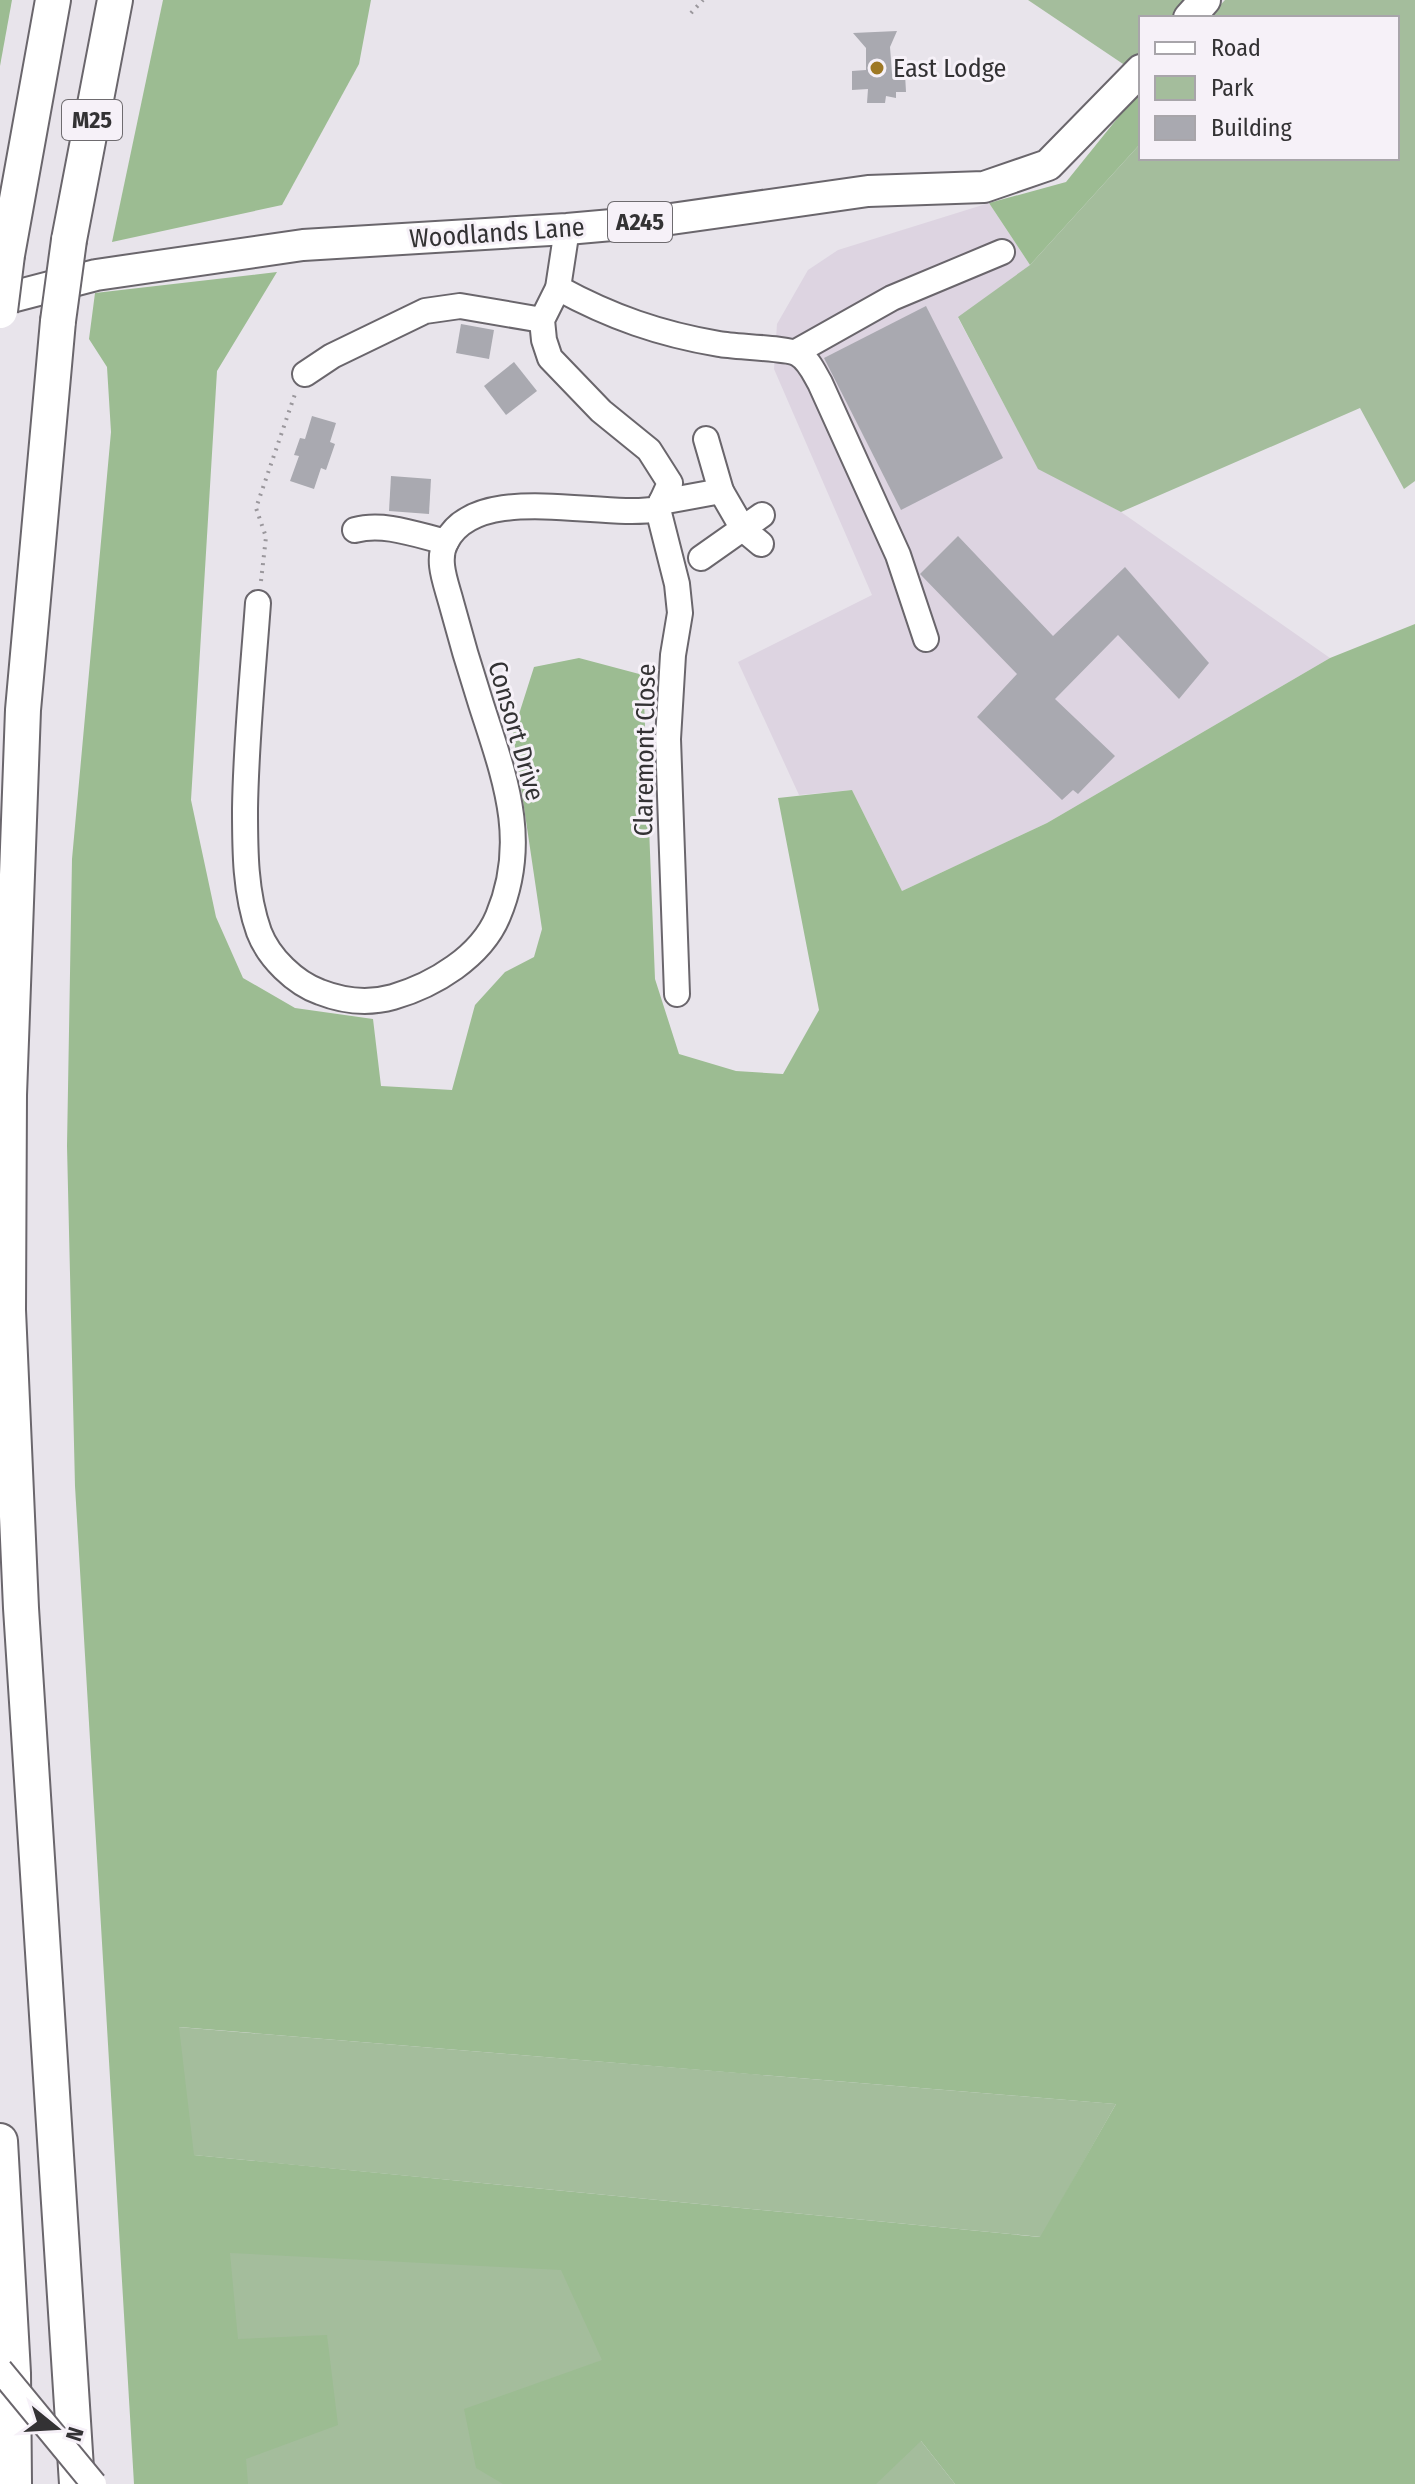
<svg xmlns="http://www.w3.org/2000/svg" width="1415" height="2484" viewBox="0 0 1415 2484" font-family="'Fira Sans Condensed',sans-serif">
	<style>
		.built { fill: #ddd4e1 }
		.green { fill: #a4bd9c }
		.forest { fill: #9cbc92; fill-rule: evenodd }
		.building { fill: #a9a9b0 }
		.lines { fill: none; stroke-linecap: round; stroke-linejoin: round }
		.minor-casing { stroke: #6a666c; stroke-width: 28 }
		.major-casing { stroke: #6a666c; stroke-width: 34 }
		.highway-casing { stroke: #6a666c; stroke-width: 38 }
		.path { stroke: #9a979c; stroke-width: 4; stroke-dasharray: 2 6; stroke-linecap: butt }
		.minor { stroke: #fff; stroke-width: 24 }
		.major { stroke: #fff; stroke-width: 30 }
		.highway { stroke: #fff; stroke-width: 34 }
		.minor-bridge-casing { stroke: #6a666c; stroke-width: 28; stroke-linecap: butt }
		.highway-bridge-casing { stroke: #6a666c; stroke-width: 38; stroke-linecap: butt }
		.minor-bridge { stroke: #fff; stroke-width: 24 }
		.highway-bridge { stroke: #fff; stroke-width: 34 }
		.poi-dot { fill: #9e7824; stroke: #f6f1f8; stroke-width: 3 }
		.labels { text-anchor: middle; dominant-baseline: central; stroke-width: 6; stroke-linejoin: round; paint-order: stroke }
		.shield { fill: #f6f1f8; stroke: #6e6b6f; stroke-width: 2 }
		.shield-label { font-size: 24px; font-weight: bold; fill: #333234 }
		.poi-label { font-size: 26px; fill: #333234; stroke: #f6f1f8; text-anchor: start }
		.street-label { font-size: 26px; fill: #333234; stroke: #f6f1f8 }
	</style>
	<rect width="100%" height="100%" fill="#e8e4eb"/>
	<path class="built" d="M 989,203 L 1030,265 L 958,318 L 1038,468 L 1121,512 L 1330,658 L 1047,823 L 902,891 L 852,790 L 799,795 L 738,662 L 872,595 L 774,369 L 777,324 L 808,270 L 838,250 Z"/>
	<g class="green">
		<path d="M 1028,0 L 1192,0 L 1175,18 L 1141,18 L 1141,55 L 1129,68 Z"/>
		<path d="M 1225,0 L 1415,0 L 1415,481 L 1404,489 L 1360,408 L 1121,512 L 1038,469 L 958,317 L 1030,265 L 1141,143 L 1141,158 L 1397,158 L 1397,18 L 1208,18 Z"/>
		<path d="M 178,2027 L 1116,2104 L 1041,2237 L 193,2155 Z"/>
		<path d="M 589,2237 L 921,2441 L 955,2484 L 198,2484 L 201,2250 Z"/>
	</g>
	<g class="forest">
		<path d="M 0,0 L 12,0 L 0,66 Z"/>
		<path d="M 163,0 L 371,0 L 359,64 L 282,205 L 112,242 Z"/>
		<path d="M 1141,89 L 1141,143 L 1030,265 L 989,203 L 1066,182 Z"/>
		<path d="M 277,272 L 217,371 L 191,800 L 216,917 L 243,978 L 295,1008 L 373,1019 L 381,1086 L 452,1090 L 475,1005 L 505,972 L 534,957 L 542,929 L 513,733 L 534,667 L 579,658 L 643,675 L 655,979 L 679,1054 L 736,1071 L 783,1074 L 819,1010 L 778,798 L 852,790 L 902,891 L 1047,823 L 1330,658 L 1415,624 L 1415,2484 L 955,2484 L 921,2441 L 876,2484 L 503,2484 L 476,2468 L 464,2409 L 602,2360 L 561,2270 L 230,2253 L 238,2339 L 327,2335 L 338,2425 L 246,2459 L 248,2484 L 134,2484 L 75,1486 L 67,1146 L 72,859 L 111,432 L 107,367 L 89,339 L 95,293 ZM 179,2027 L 1115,2104 L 1116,2104 L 1040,2237 L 194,2155 Z"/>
	</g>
	<g class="building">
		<path d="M 897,31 L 890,47 L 892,74 L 905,74 L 906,92 L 896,92 L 896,98 L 886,96 L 885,103 L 867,103 L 868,89 L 852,90 L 852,71 L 866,70 L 866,48 L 853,33 Z"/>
		<path d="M 926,306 L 1003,458 L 901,510 L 824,358 Z"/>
		<path d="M 461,324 L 494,330 L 489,359 L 456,353 Z"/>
		<path d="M 514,362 L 537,391 L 506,415 L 484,386 Z"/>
		<path d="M 312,416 L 336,423 L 330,442 L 335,444 L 326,470 L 321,468 L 314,489 L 290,481 L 299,456 L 294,455 L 300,438 L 305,439 Z"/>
		<path d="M 391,476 L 431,479 L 429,514 L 389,511 Z"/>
		<path d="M 958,536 L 1053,636 L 1125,567 L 1209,663 L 1179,699 L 1118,635 L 1055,699 L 1115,756 L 1078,794 L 1073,790 L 1062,800 L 977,717 L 1017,674 L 920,574 Z"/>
	</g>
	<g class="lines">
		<defs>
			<g id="minor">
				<path d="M 558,288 C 611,317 660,334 719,344 C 735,347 788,348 798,354 C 809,360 814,373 820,383 L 898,555 L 926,639"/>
				<path d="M 796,352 L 892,298 L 1002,252"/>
				<path d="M 305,374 L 332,356 L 425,311 L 460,306 L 542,320"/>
				<path d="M 721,491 L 743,529 L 761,544"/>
				<path d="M 661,502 L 721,491 L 706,439"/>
				<path d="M 658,509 L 677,584 L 680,613 L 673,655 L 668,739 L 677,994"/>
				<path d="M 355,530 C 384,522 417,535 446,542"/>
				<path d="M 701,558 L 762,515"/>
				<path d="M 258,603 C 253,672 246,740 245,809 C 245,850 245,893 259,932 C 269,958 295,983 320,992 C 343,1001 368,1004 393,997 C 434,985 481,957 498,916 C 530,840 504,776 481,704 C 470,670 460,636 451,602 C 446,583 436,560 446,542 C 477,480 602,520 658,509 L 670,483 L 649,450 L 601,411 L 550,358 L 544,340 L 542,320 L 558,288 L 567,229"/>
			</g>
			<g id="major">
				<path d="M 1189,18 L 1205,0"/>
				<path d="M 0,300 L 96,275 L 303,245 L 567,229 L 657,221 L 868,191 L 984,187 L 1048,165 L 1141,70"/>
			</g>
			<g id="highway">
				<path d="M 69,240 L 115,0"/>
				<path d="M 7,255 L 53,0"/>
				<path d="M 58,321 L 23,710 L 9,1095 L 8,1310 L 21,1608 L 77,2484"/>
				<path d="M 0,2141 L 13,2373 L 14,2484"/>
			</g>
		</defs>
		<use href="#minor" class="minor-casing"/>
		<use href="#major" class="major-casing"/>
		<use href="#highway" class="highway-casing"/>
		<g class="path">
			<path d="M 691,13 L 703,0"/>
			<path d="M 261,581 L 266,537 L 256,508 L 295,394"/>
		</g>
		<use href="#minor" class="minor"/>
		<use href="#major" class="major"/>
		<use href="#highway" class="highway"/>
		<defs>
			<path id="minor-bridge" d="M 0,2370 L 94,2484"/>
			<g id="highway-bridge">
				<path d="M 0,311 L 7,255"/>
				<path d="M 58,321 L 69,240"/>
			</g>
		</defs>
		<use href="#minor-bridge" class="minor-bridge-casing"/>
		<use href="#highway-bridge" class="highway-bridge-casing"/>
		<use href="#minor-bridge" class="minor-bridge"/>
		<use href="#highway-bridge" class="highway-bridge"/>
	</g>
	<circle class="poi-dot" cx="877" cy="68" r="8"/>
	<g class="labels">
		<g class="shield">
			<rect x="62" y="100" width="60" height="40" rx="6"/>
			<rect x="608" y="202" width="64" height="40" rx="6"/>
		</g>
		<g class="shield-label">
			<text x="92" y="120">M25</text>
			<text x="640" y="222">A245</text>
		</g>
		<g class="poi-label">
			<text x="893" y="68">East Lodge</text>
		</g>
		<g class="street-label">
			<text transform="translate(497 233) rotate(-4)">Woodlands Lane</text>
			<text transform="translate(516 731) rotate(74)">Consort Drive</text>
			<text transform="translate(645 750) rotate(-89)">Claremont Close</text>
		</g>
	</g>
	<rect x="1139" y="16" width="260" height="144" fill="#f6f1f8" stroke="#a8a5aa" stroke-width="2"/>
	<rect x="1155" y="42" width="40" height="12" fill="#ffffff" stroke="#a8a5aa" stroke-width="2"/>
	<text x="1211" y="56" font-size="24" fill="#333234">Road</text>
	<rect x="1155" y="76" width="40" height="24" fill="#a4bd9c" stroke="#a8a5aa" stroke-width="2"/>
	<text x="1211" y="96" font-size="24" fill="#333234">Park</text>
	<rect x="1155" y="116" width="40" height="24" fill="#a9a9b0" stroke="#a8a5aa" stroke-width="2"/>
	<text x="1211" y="136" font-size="24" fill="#333234">Building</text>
	<g transform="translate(56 2428) rotate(108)" stroke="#f6f1f8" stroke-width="6" paint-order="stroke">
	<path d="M0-6L14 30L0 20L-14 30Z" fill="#333234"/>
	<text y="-12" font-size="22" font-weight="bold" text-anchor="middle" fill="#333234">N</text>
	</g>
</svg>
